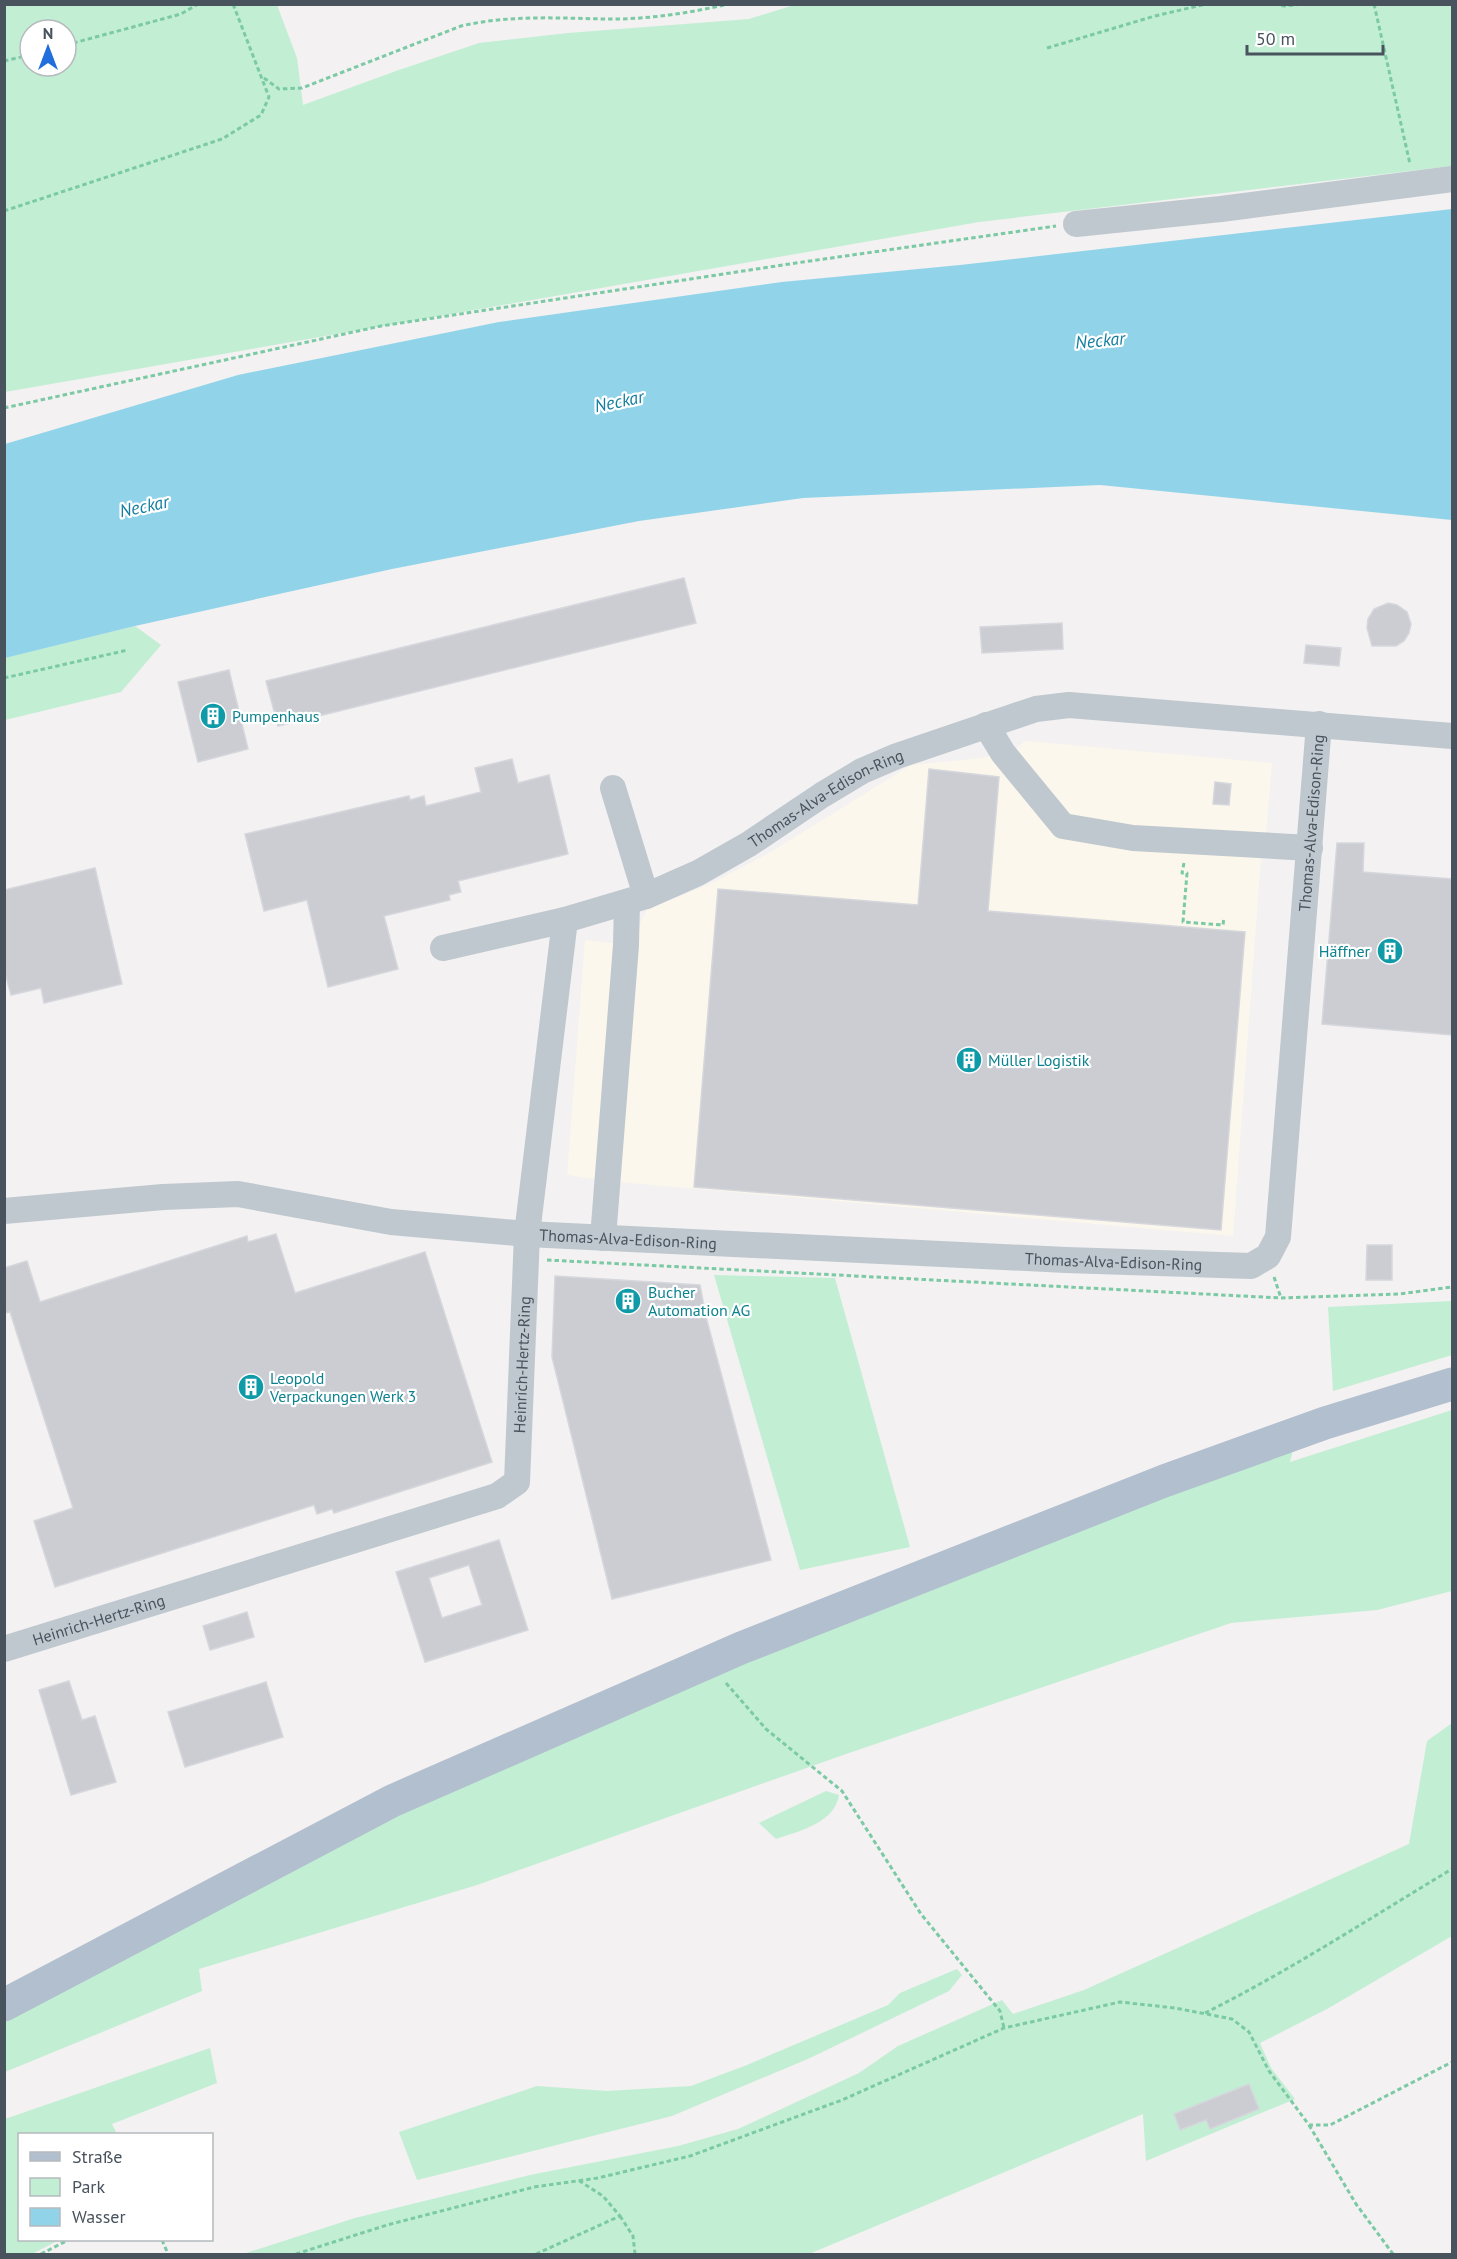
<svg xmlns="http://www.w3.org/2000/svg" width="1457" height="2259" viewBox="0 0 1457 2259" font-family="'PT Sans',sans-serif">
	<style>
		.commercial { fill: #fcf7ec }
		.green { fill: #c2eed4; fill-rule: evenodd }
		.water { fill: #91d4e9 }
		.building { fill: #cbcdd3; stroke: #d5d7dc; stroke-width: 1.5; fill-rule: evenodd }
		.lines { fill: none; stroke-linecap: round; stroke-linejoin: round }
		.path { stroke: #7bcaa5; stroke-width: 3; stroke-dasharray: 4.5 3; stroke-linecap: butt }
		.minor { stroke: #bfc8cf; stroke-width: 26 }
		.major { stroke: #b2bfce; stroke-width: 33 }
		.labels { text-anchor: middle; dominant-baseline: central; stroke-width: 4.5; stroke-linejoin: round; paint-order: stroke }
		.culture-label { font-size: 16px; fill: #0d838f; stroke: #fff; text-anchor: start }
		.street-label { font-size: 16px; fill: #49535d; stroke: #fff }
		.water-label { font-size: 18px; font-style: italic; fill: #137ea0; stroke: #fff }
	</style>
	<rect width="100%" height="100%" fill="#f3f1f1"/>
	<path class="commercial" d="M 1025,741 L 1272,763 L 1266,835 L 1262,845 L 1233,1236 L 607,1181 L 567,1175 L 585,940 L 637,946 L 640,923 L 647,910 L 714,882 L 771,852 L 911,765 L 983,758 L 1016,749 Z"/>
	<g class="green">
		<path d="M 5,5 L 277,5 L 297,58 L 303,105 L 396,71 L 479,43 L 568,33 L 749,19 L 794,5 L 1452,5 L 1452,166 L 979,222 L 5,392 ZM 30,30 L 66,30 L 66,66 L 30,66 Z"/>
		<path d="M 135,626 L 161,645 L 121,692 L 5,720 L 4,658 Z"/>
		<path d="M 714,1275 L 835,1278 L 910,1547 L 800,1570 Z"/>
		<path d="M 1452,1301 L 1452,1355 L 1333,1391 L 1328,1307 Z"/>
		<path d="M 1452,1410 L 1452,1591 L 1377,1610 L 1231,1623 L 846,1754 L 477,1885 L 199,1969 L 202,1991 L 5,2072 L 5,2013 L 593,1718 L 1294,1446 L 1290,1462 Z"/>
		<path d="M 1452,1723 L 1452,1936 L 1327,2009 L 1260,2043 L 1271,2068 L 1295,2099 L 1146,2161 L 1143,2114 L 809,2254 L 243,2254 L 355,2218 L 530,2175 L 678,2146 L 738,2129 L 859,2073 L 898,2046 L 1002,2000 L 1013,2014 L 1084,1990 L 1409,1844 L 1427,1741 Z"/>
		<path d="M 826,1791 L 839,1795 C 835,1823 799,1831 776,1839 L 759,1823 Z"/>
		<path d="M 957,1969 L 962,1975 L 949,1991 L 810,2058 L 672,2116 L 417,2180 L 399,2132 L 537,2086 L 607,2091 L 691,2086 L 747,2065 L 888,2005 L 900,1993 Z"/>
		<path d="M 210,2048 L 217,2083 L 112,2124 L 117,2134 L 20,2134 L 20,2240 L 59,2240 L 32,2254 L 5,2254 L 5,2119 Z"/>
	</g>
	<path class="water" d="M 1452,209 L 1452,520 L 1100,485 L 803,498 L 639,521 L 392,569 L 135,626 L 5,658 L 5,444 L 238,375 L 499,322 L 782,282 L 960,265 Z"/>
	<g class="building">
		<path d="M 684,578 L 696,623 L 278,726 L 266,681 Z"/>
		<path d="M 1388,603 L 1397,605 L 1407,612 L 1411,624 L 1409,633 L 1404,641 L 1396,646 L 1372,646 L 1367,628 L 1368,619 L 1374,609 Z"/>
		<path d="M 1062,623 L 1063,649 L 982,653 L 980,627 Z"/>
		<path d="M 1306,645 L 1341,648 L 1339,666 L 1304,663 Z"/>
		<path d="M 229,670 L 248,749 L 198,762 L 178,682 Z"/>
		<path d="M 512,759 L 518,783 L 549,775 L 568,854 L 458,881 L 461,892 L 449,895 L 450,900 L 384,916 L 398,969 L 328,987 L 307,900 L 264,911 L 245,834 L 409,796 L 410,800 L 424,796 L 426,806 L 481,792 L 475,768 Z"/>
		<path d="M 929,769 L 999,777 L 988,911 L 1245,932 L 1221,1230 L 694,1187 L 718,889 L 918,905 Z"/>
		<path d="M 1215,782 L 1231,784 L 1229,805 L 1213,804 Z"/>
		<path d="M 1337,843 L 1364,843 L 1363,872 L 1452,879 L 1452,1035 L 1322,1024 Z"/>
		<path d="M 95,868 L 122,984 L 44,1003 L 41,988 L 11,995 L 4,969 L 4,890 Z"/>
		<path d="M 276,1234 L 295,1293 L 425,1252 L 492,1462 L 334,1513 L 332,1509 L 317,1514 L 314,1505 L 55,1587 L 34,1521 L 73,1508 L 10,1312 L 4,1313 L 4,1268 L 27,1261 L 40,1302 L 247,1236 L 248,1242 Z"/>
		<path d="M 1367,1245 L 1392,1245 L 1392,1280 L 1366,1280 Z"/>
		<path d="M 555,1276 L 700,1285 L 706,1317 L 771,1560 L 612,1599 L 552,1357 Z"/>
		<path d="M 499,1540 L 528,1630 L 425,1662 L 396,1572 ZM 469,1565 L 482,1605 L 442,1618 L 429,1578 Z"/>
		<path d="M 247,1612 L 254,1637 L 210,1650 L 203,1626 Z"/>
		<path d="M 69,1681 L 82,1720 L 95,1716 L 116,1782 L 71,1795 L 39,1690 Z"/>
		<path d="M 266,1682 L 283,1737 L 185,1767 L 168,1712 Z"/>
		<path d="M 1249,2084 L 1259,2109 L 1210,2129 L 1206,2120 L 1180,2130 L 1174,2114 Z"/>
	</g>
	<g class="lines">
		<g class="path">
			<path d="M 1274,4 L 1284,6 L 1302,4"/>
			<path d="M 1374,4 L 1410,164"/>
			<path d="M 66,45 L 181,14 L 198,4"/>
			<path d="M 1047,48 L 1155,16 L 1206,4"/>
			<path d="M 4,61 L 30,55"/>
			<path d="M 264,78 L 279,89 L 302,88 L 461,26 C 508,15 556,18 604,19 C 645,20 689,13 729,4"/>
			<path d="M 4,211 L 222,139 L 261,115 L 269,97 L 233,4"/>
			<path d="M 4,408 L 381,326 L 796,263 L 1056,226"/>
			<path d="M 4,678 L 128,650"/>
			<path d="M 1184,863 L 1182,873 L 1187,873 L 1183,922 L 1223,925 L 1224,917"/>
			<path d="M 547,1260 L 1281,1298 L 1399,1294 L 1452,1287"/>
			<path d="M 1274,1277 L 1281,1298"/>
			<path d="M 726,1683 L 766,1729 L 842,1791 L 921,1914 L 1000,2011 L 1004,2028"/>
			<path d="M 1205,2013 C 1291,1970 1370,1918 1452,1869"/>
			<path d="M 1309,2125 L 1356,2204 L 1393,2254"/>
			<path d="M 620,2216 L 633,2236 L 635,2254"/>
			<path d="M 162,2240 L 168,2254"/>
			<path d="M 41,2254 L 68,2240"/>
			<path d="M 296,2254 L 387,2225 L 534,2187 L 598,2178 L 690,2156 L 842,2100 L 1004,2028 L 1120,2002 L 1175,2008 L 1232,2019 L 1249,2032 L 1269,2071 L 1309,2125 L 1330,2125 L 1452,2062"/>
			<path d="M 536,2254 L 620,2216 L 603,2196 L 578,2180"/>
		</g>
		<g class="minor">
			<path d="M 1076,224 L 1221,209 L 1452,179"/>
			<path d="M 986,725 L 1003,753 L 1063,826 L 1133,838 L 1310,848"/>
			<path d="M 613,788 L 646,896"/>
			<path d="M 443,948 L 565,920"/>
			<path id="s1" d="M 4,1211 L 163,1197 L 238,1194 L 391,1222 L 527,1234 L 1066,1260 L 1251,1266 L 1268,1256 L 1278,1237 L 1319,724"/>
			<path d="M 603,1238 L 626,945 L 627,902"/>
			<path id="s2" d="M 4,1649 L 497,1496 L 517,1482 L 527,1234 L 565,920 L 646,896 L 698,873 L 749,844 L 822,795 L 862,771 L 897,756 L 1036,709 L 1069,705 L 1452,736"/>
		</g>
		<path class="major" d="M 4,2005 L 392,1801 L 741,1648 L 1164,1481 L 1325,1423 L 1452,1384"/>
	</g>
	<defs>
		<symbol id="building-disc" viewBox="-11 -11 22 22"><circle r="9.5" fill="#0f9aa8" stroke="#fff"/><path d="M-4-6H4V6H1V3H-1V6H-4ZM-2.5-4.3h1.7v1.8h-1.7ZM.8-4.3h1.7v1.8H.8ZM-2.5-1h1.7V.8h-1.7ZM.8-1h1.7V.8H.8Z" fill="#fff"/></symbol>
	</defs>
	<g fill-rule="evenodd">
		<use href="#building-disc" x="198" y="701" width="30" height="30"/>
		<use href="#building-disc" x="1375" y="936" width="30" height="30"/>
		<use href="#building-disc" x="954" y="1045" width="30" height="30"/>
		<use href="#building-disc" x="613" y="1286" width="30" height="30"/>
		<use href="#building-disc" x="236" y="1372" width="30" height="30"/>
	</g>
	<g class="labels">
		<g class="culture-label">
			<text x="232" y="716">Pumpenhaus</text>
			<text x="1370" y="951" text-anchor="end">Häffner</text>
			<text x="988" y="1060">Müller Logistik</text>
			<text x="648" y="1292">Bucher<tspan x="648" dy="18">Automation AG</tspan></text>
			<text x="270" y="1378">Leopold<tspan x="270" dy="18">Verpackungen Werk 3</tspan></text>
		</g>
		<g class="street-label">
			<text stroke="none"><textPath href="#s2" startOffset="1395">Thomas-Alva-Edison-Ring</textPath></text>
			<text stroke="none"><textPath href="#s1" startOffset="1708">Thomas-Alva-Edison-Ring</textPath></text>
			<text stroke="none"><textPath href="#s1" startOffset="628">Thomas-Alva-Edison-Ring</textPath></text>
			<text stroke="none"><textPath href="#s1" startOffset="1114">Thomas-Alva-Edison-Ring</textPath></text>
			<text stroke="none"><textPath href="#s2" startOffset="658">Heinrich-Hertz-Ring</textPath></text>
			<text stroke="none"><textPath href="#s2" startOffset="99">Heinrich-Hertz-Ring</textPath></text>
		</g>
		<g class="water-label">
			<text transform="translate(1100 340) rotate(-5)">Neckar</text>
			<text transform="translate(619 401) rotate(-12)">Neckar</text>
			<text transform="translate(144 506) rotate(-12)">Neckar</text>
		</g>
	</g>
	<rect width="1457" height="2259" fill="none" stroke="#49535d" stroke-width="12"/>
	<rect x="18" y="2133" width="195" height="108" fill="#ffffff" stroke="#b6babe" stroke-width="1.5"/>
	<rect x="30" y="2152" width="30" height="9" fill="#b2bfce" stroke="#b6babe" stroke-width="1.5"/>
	<text x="72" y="2163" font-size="18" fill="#49535d">Straße</text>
	<rect x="30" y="2178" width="30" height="18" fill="#c2eed4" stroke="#b6babe" stroke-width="1.5"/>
	<text x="72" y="2193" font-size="18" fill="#49535d">Park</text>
	<rect x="30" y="2208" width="30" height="18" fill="#91d4e9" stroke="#b6babe" stroke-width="1.5"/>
	<text x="72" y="2223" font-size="18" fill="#49535d">Wasser</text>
	<g transform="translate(48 48)"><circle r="28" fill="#ffffff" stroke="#b6babe" stroke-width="1.5"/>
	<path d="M0-4.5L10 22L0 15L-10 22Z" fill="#216fdc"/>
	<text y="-9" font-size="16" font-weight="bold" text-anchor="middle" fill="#49535d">N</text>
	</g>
	<path d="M1247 45v9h136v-9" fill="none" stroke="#49535d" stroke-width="3"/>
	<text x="1256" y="45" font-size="18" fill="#49535d" stroke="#ffffff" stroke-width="4.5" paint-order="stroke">50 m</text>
</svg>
